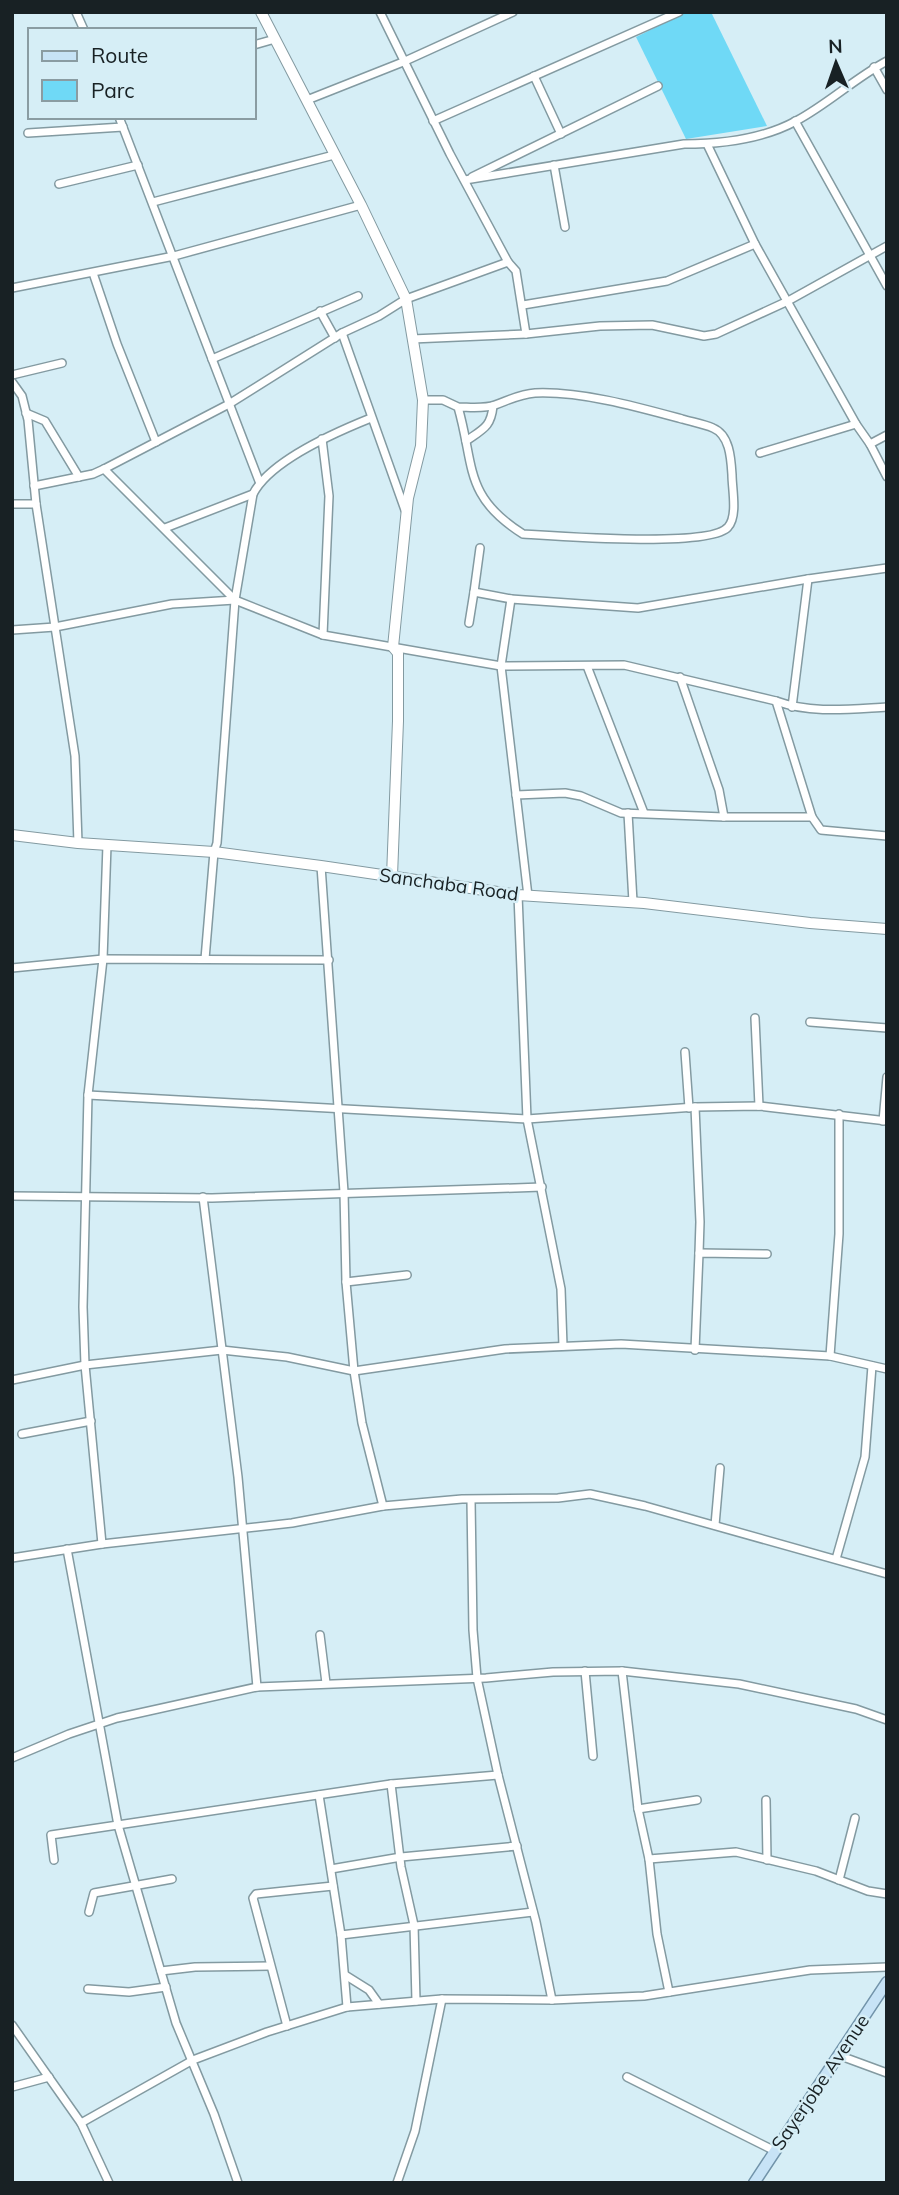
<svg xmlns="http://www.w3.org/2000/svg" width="899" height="2195" viewBox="0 0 899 2195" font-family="Mulish,sans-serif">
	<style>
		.green { fill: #6fd9f6 }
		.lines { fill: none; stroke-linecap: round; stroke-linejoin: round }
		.street-casing { stroke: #839aa1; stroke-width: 10 }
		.secondary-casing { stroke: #839aa1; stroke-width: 12 }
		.primary-casing { stroke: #7193a9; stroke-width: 13 }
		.street { stroke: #fff; stroke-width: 7 }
		.secondary { stroke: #fff; stroke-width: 10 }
		.primary { stroke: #c7e3f6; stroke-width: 10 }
		.labels { text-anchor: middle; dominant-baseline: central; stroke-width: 5; stroke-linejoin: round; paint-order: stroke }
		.street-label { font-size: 19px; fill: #182124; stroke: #d6eef6 }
	</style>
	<rect width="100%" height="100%" fill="#d6eef6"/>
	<path class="green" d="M 687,12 L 711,12 L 767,126 L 686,139 L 636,37 Z"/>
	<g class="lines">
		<defs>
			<g id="street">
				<path d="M 76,12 L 84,30"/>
				<path d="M 380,12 L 450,154 L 508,262"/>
				<path d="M 254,45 L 275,39"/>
				<path d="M 874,67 L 887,90"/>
				<path d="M 534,76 L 561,134"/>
				<path d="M 307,100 L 403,62 L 513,12"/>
				<path d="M 119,117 L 259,481"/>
				<path d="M 433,121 L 679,12"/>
				<path d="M 795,121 L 887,286"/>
				<path d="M 28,133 L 123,127"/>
				<path d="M 707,144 L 755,244 L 856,424 L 870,444 L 887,477"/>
				<path d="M 554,165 L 565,227"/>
				<path d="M 472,177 L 658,86"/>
				<path d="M 465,180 L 684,144 C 721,144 763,139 796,121 C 828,104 855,78 887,61"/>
				<path d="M 59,184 L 138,165"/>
				<path d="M 153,202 L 334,155"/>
				<path d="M 93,273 L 117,344 L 156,442"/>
				<path d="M 12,288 L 174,256 L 361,205"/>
				<path d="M 523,305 L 667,281 L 755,244"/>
				<path d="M 320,311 L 335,338"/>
				<path d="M 342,333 L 405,510"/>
				<path d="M 412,339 L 526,334 L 600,326 L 652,325 L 704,336 L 716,334 L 788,301 L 887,246"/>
				<path d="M 212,359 L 358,296"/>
				<path d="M 12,375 L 62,363"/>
				<path d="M 12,382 L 22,396 L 28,420 L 36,504 L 75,756 L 78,843"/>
				<path d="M 423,400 L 443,400 L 458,407 C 475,466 463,496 523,534 C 555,536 711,548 728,527 C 738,516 732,489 732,475 C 731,459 730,435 713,428 C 704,424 692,422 682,419 C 638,407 581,391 535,393 C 520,394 509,400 495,405 C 484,409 469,407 458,407"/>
				<path d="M 26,413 L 45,421 L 79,477"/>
				<path d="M 322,439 L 329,496 L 323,635"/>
				<path d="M 466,441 C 483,429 491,427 493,406"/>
				<path d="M 870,444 L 887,435"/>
				<path d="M 760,453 L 856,424"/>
				<path d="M 104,469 L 235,600 L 323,635 L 501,666 L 624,665 L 776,701 C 811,714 850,709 887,707"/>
				<path d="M 34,486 L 93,474 L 104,469 L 229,404 L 342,333 L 379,316 L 406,299 L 508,262 L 516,271 L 526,334"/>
				<path d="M 12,504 L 36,504"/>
				<path d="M 165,528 L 253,494 C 270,461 336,432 371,418"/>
				<path d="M 480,548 L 474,592 L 511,599"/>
				<path d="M 469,623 L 474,592"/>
				<path d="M 12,630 L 55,627 L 172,604 L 235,600"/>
				<path d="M 587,666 L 644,813"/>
				<path d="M 680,677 L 719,790 L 724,817"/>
				<path d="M 776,701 L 812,817 L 821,830 L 887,836"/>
				<path d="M 792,707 L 808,579"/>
				<path d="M 516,795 L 565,793 L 581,796 L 621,813 L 724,817 L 812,817"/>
				<path d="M 628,813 L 633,902"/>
				<path d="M 321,866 L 344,1192 L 346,1282 L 354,1371 L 362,1423 L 383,1506"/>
				<path d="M 518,895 L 527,1119 L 561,1289 L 563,1346"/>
				<path d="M 528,896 L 501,666 L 511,599 L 638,608 L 808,579 L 887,568"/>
				<path d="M 205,959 L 214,852 L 217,843 L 235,600 L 253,494"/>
				<path d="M 12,968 L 103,959 L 329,960"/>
				<path d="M 755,1018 L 759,1106"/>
				<path d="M 810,1022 L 887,1028"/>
				<path d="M 685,1052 L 689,1108"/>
				<path d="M 88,1095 L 527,1119 L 695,1107 L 759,1106 L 887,1121"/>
				<path d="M 695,1107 L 700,1222 L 699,1253"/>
				<path d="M 883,1121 L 887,1077"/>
				<path d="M 12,1196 L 212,1198 L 542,1187"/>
				<path d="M 203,1197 L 238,1477 L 257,1687"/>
				<path d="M 346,1282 L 407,1275"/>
				<path d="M 695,1350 L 699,1253 L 767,1254"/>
				<path d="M 830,1356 L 839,1234 L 839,1114"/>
				<path d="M 12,1380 L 85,1365 L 222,1350 L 287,1357 L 354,1371 L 505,1349 L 621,1344 L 830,1356 L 887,1369"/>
				<path d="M 22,1434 L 91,1421"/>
				<path d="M 471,1500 L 473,1630 L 477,1678 L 498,1775 L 536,1922 L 552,2000"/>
				<path d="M 715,1525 L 720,1468"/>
				<path d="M 102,1544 L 85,1365 L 83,1307 L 88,1095 L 103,959 L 107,845"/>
				<path d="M 67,1549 L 118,1825 L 176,2023 L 214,2114 L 238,2183"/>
				<path d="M 12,1558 L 102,1544 L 292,1523 L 383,1506 L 462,1499 L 558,1498 L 590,1494 L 645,1506 L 887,1574"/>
				<path d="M 836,1559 L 865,1457 L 872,1366"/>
				<path d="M 320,1635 L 326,1683"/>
				<path d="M 585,1671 L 593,1756"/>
				<path d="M 622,1671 L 638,1809 L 649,1859 L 657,1934 L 669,1992"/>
				<path d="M 12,1758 L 69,1734 L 117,1718 L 257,1687 L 486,1678 L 553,1672 L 622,1671 L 739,1684 L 856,1709 L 887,1720"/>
				<path d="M 391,1784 L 401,1867 L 414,1925 L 416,2001"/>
				<path d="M 319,1795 L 341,1935 L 347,2007"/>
				<path d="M 766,1800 L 767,1860"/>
				<path d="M 638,1809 L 697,1800"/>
				<path d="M 649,1859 L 736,1852 L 816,1871 L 868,1891 L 887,1894"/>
				<path d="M 54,1860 L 51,1835 L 391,1784 L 498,1775"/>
				<path d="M 331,1869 L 401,1857 L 517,1846"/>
				<path d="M 839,1880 L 855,1818"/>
				<path d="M 89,1912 L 94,1893 L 172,1879"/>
				<path d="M 341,1935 L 533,1912"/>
				<path d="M 161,1971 L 195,1967 L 270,1966"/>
				<path d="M 345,1975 L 369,1990 L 379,2004"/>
				<path d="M 88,1989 L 129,1992 L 166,1987"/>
				<path d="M 12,2025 L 81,2123 L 109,2183"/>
				<path d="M 287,2026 L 253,1898 L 256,1894 L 333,1886"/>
				<path d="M 838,2055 L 887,2073"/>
				<path d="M 627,2077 L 775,2151"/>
				<path d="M 12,2087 L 49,2077"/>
				<path d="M 81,2123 L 193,2060 L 267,2032 L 347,2007 L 442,1999 L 552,2000 L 644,1996 L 810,1970 L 887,1967"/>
				<path d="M 397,2183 L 415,2131 L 442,1999"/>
			</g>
			<g id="secondary">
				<path d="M 261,12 L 361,205 L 406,299 L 423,400 L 421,446 L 408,498 L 393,647 L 398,653 L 398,721 L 392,876"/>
				<path d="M 12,835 L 78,843 L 214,852 L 321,866 L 518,895 L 644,903 L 810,923 L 887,929"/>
			</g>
			<path id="primary" d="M 754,2183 L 887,1982"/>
		</defs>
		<use href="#street" class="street-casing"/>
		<use href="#secondary" class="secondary-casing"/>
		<use href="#primary" class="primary-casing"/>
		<use href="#street" class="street"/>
		<use href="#secondary" class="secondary"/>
		<use href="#primary" class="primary"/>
	</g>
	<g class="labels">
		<g class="street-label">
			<text transform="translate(449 884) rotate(8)">Sanchaba Road</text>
			<text transform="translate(820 2082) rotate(-56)">Sayerjobe Avenue</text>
		</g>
	</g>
	<rect width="899" height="2195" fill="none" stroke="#182124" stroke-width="28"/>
	<rect x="28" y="28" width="228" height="91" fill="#d6eef6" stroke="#8a9ca2" stroke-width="2"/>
	<rect x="42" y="51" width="35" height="10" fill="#c7e3f6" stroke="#8a9ca2" stroke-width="2"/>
	<text x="91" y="63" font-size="21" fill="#182124">Route</text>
	<rect x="42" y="80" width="35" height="21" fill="#6fd9f6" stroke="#8a9ca2" stroke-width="2"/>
	<text x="91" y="98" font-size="21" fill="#182124">Parc</text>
	<g transform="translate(836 63) rotate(358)" stroke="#d6eef6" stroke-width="5" paint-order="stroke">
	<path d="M0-5L12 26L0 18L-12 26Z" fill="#182124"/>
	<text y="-10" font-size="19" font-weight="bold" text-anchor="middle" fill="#182124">N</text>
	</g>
</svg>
